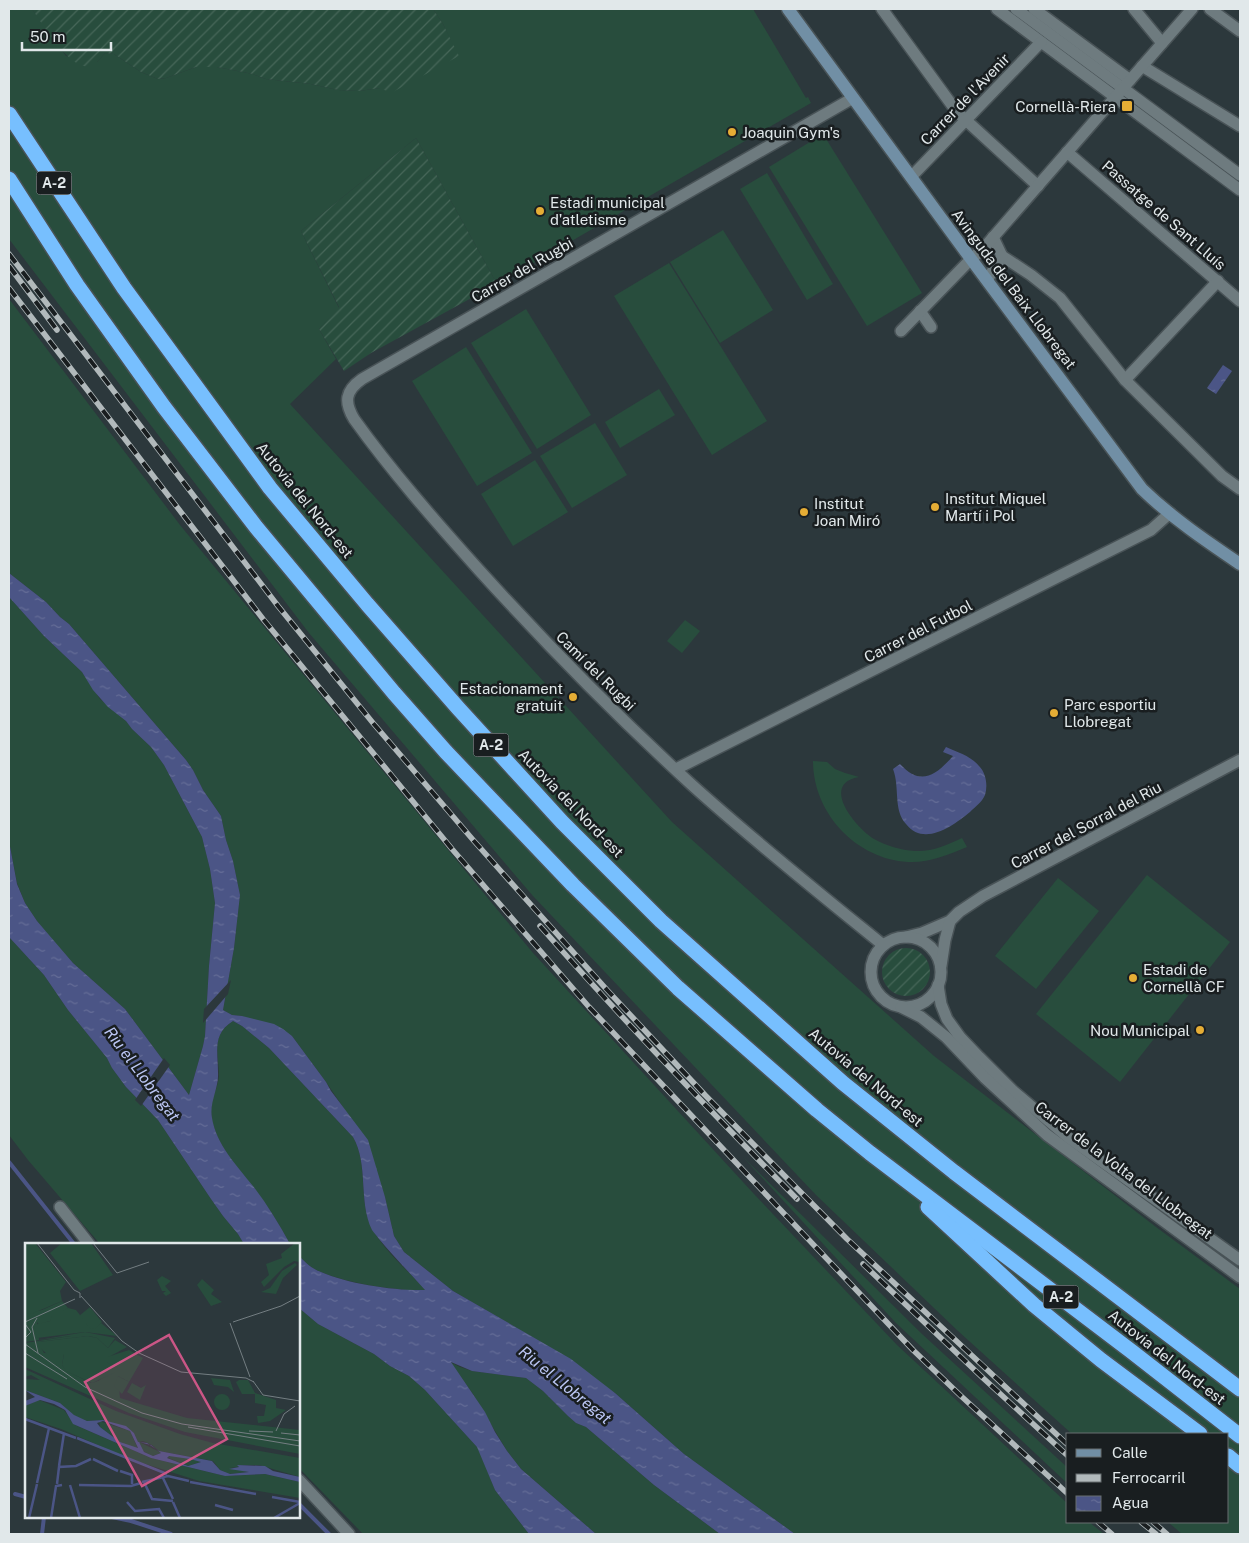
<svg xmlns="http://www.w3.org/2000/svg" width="1249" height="1543" viewBox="0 0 1249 1543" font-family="'Public Sans',sans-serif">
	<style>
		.grass { fill: #284d3d }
		.garden { fill: url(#garden-furrows) }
		.water { fill: url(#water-ripples) }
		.pier { fill: #2c383c }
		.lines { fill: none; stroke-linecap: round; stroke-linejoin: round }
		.stream { stroke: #4b5586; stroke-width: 4 }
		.street-casing { stroke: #495357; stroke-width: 14 }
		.secondary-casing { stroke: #495357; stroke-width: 15 }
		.highway-casing { stroke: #495357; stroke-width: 18 }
		.street { stroke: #6e7b7f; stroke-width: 11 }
		.secondary { stroke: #718fa5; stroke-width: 12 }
		.highway { stroke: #77bffe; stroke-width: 15 }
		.rail-casing { stroke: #b1b9bb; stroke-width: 5.5 }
		.rail { stroke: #191e20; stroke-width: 4; stroke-dasharray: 11; stroke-linecap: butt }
		.poi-dot { fill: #e5ad35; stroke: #191e20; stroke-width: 2 }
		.labels { text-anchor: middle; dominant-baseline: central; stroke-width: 5; stroke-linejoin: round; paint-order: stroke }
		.shield { fill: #191e20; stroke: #a5abad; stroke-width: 1 }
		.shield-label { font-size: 14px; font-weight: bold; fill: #e1e8ea }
		.street-label { font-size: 15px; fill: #e1e8ea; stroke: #191e20 }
		.poi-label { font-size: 15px; fill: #e1e8ea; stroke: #191e20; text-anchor: start }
		.water-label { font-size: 16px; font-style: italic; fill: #bbc6f4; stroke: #191e20 }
		.inset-river { fill: none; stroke: #4b5586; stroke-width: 2.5 }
		.inset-road { fill: none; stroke: #747e82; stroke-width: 1 }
		.view { fill: #cb5686; fill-opacity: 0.15; stroke: #cb5686; stroke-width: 2.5 }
		.inset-edge { fill: none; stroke: #e1e8ea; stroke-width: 2.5 }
	</style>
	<defs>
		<pattern id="garden-furrows" width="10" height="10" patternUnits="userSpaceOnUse" patternTransform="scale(1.25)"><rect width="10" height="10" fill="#284d3d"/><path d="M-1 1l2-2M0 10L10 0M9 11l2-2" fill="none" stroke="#476759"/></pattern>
		<pattern id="water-ripples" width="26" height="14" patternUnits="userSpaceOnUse" patternTransform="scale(1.25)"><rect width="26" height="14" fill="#4b5586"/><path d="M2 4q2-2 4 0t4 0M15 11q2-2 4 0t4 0" fill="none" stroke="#656d97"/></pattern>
	</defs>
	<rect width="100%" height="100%" fill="#2c383c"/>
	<g class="grass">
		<path d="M 9,9 L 32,9 L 66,56 L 97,62 L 105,53 L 114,54 L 141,72 L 158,79 L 166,78 L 196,67 L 217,67 L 253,74 L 266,79 L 311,84 L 338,90 L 359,91 L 380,88 L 458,56 L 443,24 L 433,9 L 753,9 L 806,98 L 808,97 L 811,103 L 497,284 L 416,138 L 301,231 L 339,308 L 319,329 L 336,359 L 290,404 L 672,822 L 934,1056 L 1156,1227 L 1240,1289 L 1240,1534 L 1182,1534 L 1168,1522 L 1228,1522 L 1228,1434 L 1072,1434 L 958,1331 L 816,1195 L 533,896 L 309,633 L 9,239 Z"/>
		<path d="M 823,134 L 922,293 L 867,326 L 769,167 Z"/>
		<path d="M 767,173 L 833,284 L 807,300 L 740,189 Z"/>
		<path d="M 723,230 L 773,310 L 720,343 L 670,262 Z"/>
		<path d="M 669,263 L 767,421 L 712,455 L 614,296 Z"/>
		<path d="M 9,299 L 180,525 L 533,953 L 754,1194 L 897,1345 L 1068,1504 L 1068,1522 L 1089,1522 L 1104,1534 L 795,1534 L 684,1454 L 615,1393 L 515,1327 L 453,1291 L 404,1252 L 394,1236 L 385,1197 L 343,1107 L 326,1082 L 292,1036 L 242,1016 L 232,1015 L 223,1010 L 234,948 L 240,895 L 233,861 L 226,840 L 221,816 L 203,790 L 193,770 L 186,760 L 69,624 L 60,617 L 46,602 L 9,573 Z"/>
		<path d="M 526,309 L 591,415 L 537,449 L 471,343 Z"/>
		<path d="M 466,347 L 532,453 L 477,486 L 412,381 Z"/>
		<path d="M 659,389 L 675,415 L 620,448 L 605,422 Z"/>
		<path d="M 595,423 L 627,475 L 572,508 L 540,456 Z"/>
		<path d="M 535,460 L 568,512 L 513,546 L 481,494 Z"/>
		<path d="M 9,597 L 44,636 L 82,672 L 100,699 L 126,721 L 132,729 L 151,747 L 164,765 L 202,837 L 210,869 L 215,903 L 209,966 L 205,1036 L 203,1046 L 189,1095 L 125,1009 L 73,963 L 51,938 L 37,921 L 25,903 L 17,883 L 9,841 Z"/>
		<path d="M 685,620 L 700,631 L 682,653 L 667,641 Z"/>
		<path d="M 813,761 L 827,762 L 835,769 L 845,773 L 859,777 C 819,784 856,828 874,839 C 887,846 900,850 915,851 C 932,852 947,845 962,838 L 967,847 C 948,855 929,863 908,862 C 856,859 813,813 813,761 Z"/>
		<path d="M 1147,875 L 1230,942 L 1120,1082 L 1036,1014 Z"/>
		<path d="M 1058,878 L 1099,911 L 1036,989 L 995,956 Z"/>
		<path d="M 9,937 L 44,975 L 68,1010 L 107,1058 L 112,1068 L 126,1087 L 158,1120 L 211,1199 L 223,1216 L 238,1234 L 244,1244 L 100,1244 L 28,1160 L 9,1135 Z"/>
		<path d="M 233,1021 L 242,1026 L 269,1048 L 353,1137 C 367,1162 360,1192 368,1219 C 376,1244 409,1271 426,1291 C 394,1290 350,1284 321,1272 C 312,1269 305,1262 299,1256 L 299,1244 L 290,1244 C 282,1230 274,1215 264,1202 C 246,1176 211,1143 211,1110 C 211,1098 218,1088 219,1076 C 219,1054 210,1036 233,1021 Z"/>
		<path d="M 743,1157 L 922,1334 L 1068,1468 L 1068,1484 L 896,1323 Z"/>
		<path d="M 299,1308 L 318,1324 L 374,1354 L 390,1366 L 409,1376 L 425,1390 L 478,1448 L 495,1490 L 529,1534 L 363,1534 L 299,1468 Z"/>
		<path d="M 450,1362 L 460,1367 L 472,1371 L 526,1378 L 543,1391 L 568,1416 L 576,1423 L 586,1427 L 654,1485 L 720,1534 L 596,1534 L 521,1469 L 507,1451 L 473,1394 Z"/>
	</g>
	<g class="garden">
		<path d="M 32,9 L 433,9 L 443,24 L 459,56 L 391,93 L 380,88 L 359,91 L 338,90 L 311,84 L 266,79 L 253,74 L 217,67 L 196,67 L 166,78 L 158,79 L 141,72 L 114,54 L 105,53 C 101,57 97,64 91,66 C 70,72 42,23 32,9 Z"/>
		<path d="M 416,138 L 497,284 L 371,353 L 344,371 L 319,329 L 339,307 L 301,231 Z"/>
		<circle cx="906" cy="972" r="24"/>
	</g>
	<g class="water">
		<path d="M 1223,365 L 1232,371 L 1216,394 L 1207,388 Z"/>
		<path d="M 9,573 L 46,602 L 60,617 L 69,624 L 186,760 L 193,770 L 203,790 L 221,816 L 226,840 L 233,861 L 240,895 L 234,948 L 223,1010 L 232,1015 L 242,1016 L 274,1024 L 283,1029 L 292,1036 L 326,1082 L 331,1091 L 368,1140 L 385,1197 L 394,1236 L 404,1252 L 453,1291 L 571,1359 L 615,1393 L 684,1454 L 795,1534 L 720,1534 L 654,1485 L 586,1427 L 576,1423 L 568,1416 L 543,1391 L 526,1378 L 472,1371 L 451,1362 L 485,1412 L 495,1432 L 507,1451 L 521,1469 L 596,1534 L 529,1534 L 495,1490 L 477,1447 L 425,1390 L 409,1376 L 390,1366 L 374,1354 L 318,1324 L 299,1308 L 299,1256 C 305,1262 312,1269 321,1272 C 348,1284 396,1291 425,1290 C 410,1273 394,1257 379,1239 C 377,1236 374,1233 372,1230 C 358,1201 369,1165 353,1137 L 269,1048 L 242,1026 L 233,1021 C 212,1034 218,1051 218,1073 C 219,1088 209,1102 212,1118 C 216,1144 237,1166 253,1186 C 267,1204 279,1224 290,1244 L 244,1244 L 238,1234 L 223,1216 L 211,1199 L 158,1120 L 126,1087 L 112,1068 L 107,1058 L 68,1010 L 44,975 L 9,937 L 9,841 L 17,884 L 25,903 L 37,921 L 73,963 L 125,1009 L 189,1095 L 203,1046 L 205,1036 L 209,966 L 215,903 L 210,869 L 202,837 L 164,765 L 151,747 L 132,729 L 126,721 L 108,707 L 93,690 L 82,672 L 44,636 L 9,597 Z"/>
		<path d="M 946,747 C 957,752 971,756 979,766 C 986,773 988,785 985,795 C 982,802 975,807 970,812 C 953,826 924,847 906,824 C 893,810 900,787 893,769 L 900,764 C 921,787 936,775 953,756 L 943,752 Z"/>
	</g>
	<g class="pier">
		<path d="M 231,980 L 228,994 L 203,1023 L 204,1009 Z"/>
		<path d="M 164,1058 L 170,1065 L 141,1106 L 135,1100 Z"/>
	</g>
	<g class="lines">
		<g class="stream">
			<path d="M 9,1162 L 74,1244"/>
			<path d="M 15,1494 L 26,1497"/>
			<path d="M 299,1504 L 329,1534"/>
			<path d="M 112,1517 L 131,1521 L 171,1534"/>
			<path d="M 42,1534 L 44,1517"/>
		</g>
		<defs>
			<g id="street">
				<path d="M 882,9 L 957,112 L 1038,186"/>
				<path d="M 997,9 L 1240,190"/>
				<path d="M 1016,9 L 1240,175"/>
				<path d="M 1034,9 L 1130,80"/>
				<path d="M 1134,9 L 1162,43"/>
				<path d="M 1210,9 L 1240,31"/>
				<path d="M 1142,66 L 1240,126"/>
				<path d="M 853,98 L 362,379 C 345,391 344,402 354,419 C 392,472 436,522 479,570 C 547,645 618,717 692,785 C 754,841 819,893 883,945"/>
				<path d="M 1067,152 L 1240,301"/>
				<path d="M 911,177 L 1041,42"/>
				<path d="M 993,237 L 1002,256 L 1031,275 L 1060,298 L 1125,380 L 1222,476 L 1240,489"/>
				<path d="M 987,280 L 1002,256"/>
				<path d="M 920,311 L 931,327"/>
				<path d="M 901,331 L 971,259 L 982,250 L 1192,9"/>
				<path d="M 1125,380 L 1218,281"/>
				<path d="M 676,769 L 1151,530 L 1170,513"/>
				<path d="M 906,937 L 922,933 L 950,921 L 959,912 L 983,896 L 1240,760"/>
				<circle cx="906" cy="972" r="35"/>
				<path d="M 941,966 L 945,940 L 950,921"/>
				<path d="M 938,985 L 941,1004 L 947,1019 L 960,1037 L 979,1057 L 1012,1090 L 1069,1138 L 1240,1260"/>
				<path d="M 901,1007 L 921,1017 L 946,1037 L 985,1078 L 1047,1135 L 1240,1277"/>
				<path d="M 60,1207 L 89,1244"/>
				<path d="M 299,1480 L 349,1534"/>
			</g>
			<path id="secondary" d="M 788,9 L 971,259 L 1142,489 C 1172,518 1206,541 1240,564"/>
			<g id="highway">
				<path d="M 9,114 L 124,288 L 270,488 L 367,604 L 458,708 L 562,822 L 661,921 L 843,1083 L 954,1172 L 1240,1389"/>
				<path d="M 9,179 L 77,285 L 164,407 L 256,527 L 394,693 L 446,752 L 573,885 L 678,988 L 817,1110 L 870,1153 L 1131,1351 L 1240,1436"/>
				<path d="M 928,1207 L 1034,1305 L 1101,1360 L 1200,1434"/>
				<path d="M 1228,1456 L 1240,1466"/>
			</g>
		</defs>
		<use href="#street" class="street-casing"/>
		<use href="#secondary" class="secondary-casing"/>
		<use href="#highway" class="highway-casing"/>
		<use href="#street" class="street"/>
		<use href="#secondary" class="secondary"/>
		<use href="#highway" class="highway"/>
		<defs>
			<g id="rail">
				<path d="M 9,254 L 278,606 L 373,723 L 474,841 L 608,991 L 705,1095 L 847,1239 L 1068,1445"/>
				<path d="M 9,266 L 57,330"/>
				<path d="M 9,288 L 263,619 L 452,849 L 589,1007 L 913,1350 L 961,1396 L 1068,1494"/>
				<path d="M 540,926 C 623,1020 709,1110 797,1199"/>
				<path d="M 863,1264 L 983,1378 L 1068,1456"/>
				<path d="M 1098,1522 L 1112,1534"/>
				<path d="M 1141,1522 L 1156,1534"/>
				<path d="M 1153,1522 L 1167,1534"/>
			</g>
		</defs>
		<use href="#rail" class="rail-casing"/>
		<use href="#rail" class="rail"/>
	</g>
	<g class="poi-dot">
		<rect x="1121" y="100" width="12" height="12" rx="2.5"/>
		<circle cx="732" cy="132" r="5"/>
		<circle cx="540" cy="211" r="5"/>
		<circle cx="935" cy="507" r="5"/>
		<circle cx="804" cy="512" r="5"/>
		<circle cx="573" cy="697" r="5"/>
		<circle cx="1054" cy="713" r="5"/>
		<circle cx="1133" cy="978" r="5"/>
		<circle cx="1200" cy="1030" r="5"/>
	</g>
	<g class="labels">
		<g class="shield">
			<rect x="36.5" y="171.5" width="35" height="23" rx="4"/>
			<rect x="473.5" y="733.5" width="35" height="23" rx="4"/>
			<rect x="1043.5" y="1285.5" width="35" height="23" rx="4"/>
		</g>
		<g class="shield-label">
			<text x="54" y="183">A-2</text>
			<text x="491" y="745">A-2</text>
			<text x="1061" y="1297">A-2</text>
		</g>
		<g class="street-label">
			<text transform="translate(965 99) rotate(-46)">Carrer de l'Avenir</text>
			<text transform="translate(1164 215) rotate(41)">Passatge de Sant Lluís</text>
			<text transform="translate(522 270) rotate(-30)">Carrer del Rugbi</text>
			<text transform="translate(1014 289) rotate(53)">Avinguda del Baix Llobregat</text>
			<text transform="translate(305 500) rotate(51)">Autovia del Nord-est</text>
			<text transform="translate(918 631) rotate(-27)">Carrer del Futbol</text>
			<text transform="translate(596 671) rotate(45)">Camí del Rugbi</text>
			<text transform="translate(571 803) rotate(46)">Autovia del Nord-est</text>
			<text transform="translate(1086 825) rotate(-28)">Carrer del Sorral del Riu</text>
			<text transform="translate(866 1077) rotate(40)">Autovia del Nord-est</text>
			<text transform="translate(1124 1170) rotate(37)">Carrer de la Volta del Llobregat</text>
			<text transform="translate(1167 1357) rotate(38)">Autovia del Nord-est</text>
		</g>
		<g class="poi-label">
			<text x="1116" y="106" text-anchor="end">Cornellà-Riera</text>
			<text x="742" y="132">Joaquin Gym's</text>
			<text x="550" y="202">Estadi municipal<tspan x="550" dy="17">d'atletisme</tspan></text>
			<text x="945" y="498">Institut Miquel<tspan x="945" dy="17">Martí i Pol</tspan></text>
			<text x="814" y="503">Institut<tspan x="814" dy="17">Joan Miró</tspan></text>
			<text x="563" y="688" text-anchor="end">Estacionament<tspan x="563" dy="17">gratuit</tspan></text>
			<text x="1064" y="704">Parc esportiu<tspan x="1064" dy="17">Llobregat</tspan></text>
			<text x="1143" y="969">Estadi de<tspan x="1143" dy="17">Cornellà CF</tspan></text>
			<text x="1190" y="1030" text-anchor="end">Nou Municipal</text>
		</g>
		<g class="water-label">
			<text transform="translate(142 1074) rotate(53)">Riu el Llobregat</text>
			<text transform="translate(565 1385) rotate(39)">Riu el Llobregat</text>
		</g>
	</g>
	<g transform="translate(25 1243)">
		<rect width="275" height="275" fill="#2c383c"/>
		<path d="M 270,0 L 275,0 L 275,19 L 269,18 L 259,24 L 239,44 L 236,39 L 244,32 L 241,21 L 257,15 L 256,11 ZM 37,58 L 43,65 L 25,78 L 14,82 L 12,79 L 14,97 L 60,89 L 90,95 L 83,105 L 72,95 L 64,93 L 13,99 L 19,110 L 39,111 L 37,122 L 42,128 L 66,140 L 73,138 L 92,125 L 81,119 L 82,114 L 104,107 L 118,115 L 104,139 L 93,133 L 95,155 L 162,175 L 275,187 L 275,211 L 160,189 L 104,170 L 0,124 L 0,100 L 46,93 L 0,99 L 0,70 L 17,67 ZM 0,126 L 91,168 L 155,191 L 188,200 L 275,215 L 275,234 L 234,222 L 212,222 L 214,224 L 205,225 L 224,229 L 204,231 L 195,227 L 188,218 L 134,208 L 127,202 L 118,198 L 114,199 L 137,210 L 127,213 L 116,207 L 109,190 L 101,184 L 78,177 L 62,178 L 49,173 L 35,160 L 0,147 L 0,136 L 15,137 L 6,132 L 0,134 ZM 107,140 L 116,145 L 121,142 L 115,157 L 102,149 ZM189 159a8 8 0 1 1 16 0a8 8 0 1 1-16 0ZM 14,157 L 39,167 L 50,182 L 126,215 L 200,233 L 240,231 L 275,239 L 275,255 L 174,238 L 105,216 L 36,186 L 0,174 L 0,163 ZM 74,178 L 105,188 L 113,206 L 95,199 L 75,184 ZM 148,212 L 167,216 L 176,219 L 163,223 L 141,214 Z" fill="#284d3d"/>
		<path d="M 37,0 L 66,0 L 88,32 L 55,48 L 25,10 ZM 270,20 L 272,22 L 258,35 L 251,51 L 236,49 L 245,45 L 257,28 ZM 137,33 L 146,38 L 140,43 L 146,50 L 141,53 L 138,50 L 141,48 L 137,48 L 132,37 ZM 177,36 L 189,47 L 186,51 L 197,59 L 186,63 L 172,42 ZM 65,64 L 77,79 L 67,89 L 54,73 ZM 186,135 L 205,137 L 209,149 L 203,144 L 189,142 ZM 214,137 L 223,137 L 230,150 L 251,157 L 251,165 L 261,167 L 245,178 L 233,180 L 232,173 L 239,173 L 241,162 L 230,160 L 230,151 L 217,151 L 211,139 Z" fill="#284d3d"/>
		<path d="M 0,0 L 10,0 L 41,39 L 35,48 L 37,58 L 6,71 L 0,70 ZM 43,65 L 51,67 L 65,85 L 69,86 L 76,80 L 92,93 L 60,89 L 12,95 L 9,82 L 25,78 L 27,73 ZM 63,93 L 72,95 L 83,105 L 90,97 L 102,104 L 82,115 L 82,119 L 93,125 L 89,130 L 67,140 L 41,128 L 37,122 L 39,111 L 22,111 L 13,103 L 13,99 ZM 93,133 L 104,139 L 97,151 L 89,143 Z" fill="#284d3d"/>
		<path d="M 0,147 L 35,160 L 49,172 L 62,178 L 78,177 L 101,183 L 109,190 L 113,199 L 122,200 L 134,208 L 187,218 L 195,227 L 205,231 L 224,229 L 204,226 L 214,224 L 212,222 L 240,223 L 248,228 L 275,234 L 275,239 L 240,231 L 200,233 L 126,215 L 48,181 L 40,167 L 29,161 L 15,157 L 0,163 L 0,158 L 10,154 ZM 78,178 L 105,188 L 113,205 L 95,199 L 75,184 L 72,180 ZM 114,199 L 126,202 L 136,210 L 128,213 L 119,209 ZM 144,213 L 165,216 L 176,219 L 163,223 L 142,215 Z" fill="#4b5586" fill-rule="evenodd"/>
		<path class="inset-river" d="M 0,176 L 51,195M 52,195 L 142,231M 68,216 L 93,228M 34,223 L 39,190M 95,228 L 107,232 L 107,241M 138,235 L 148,256M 117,239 L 143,233 L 164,238M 119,239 L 127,256 L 148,258M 165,239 L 231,251M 12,240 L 24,185M 32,241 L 34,224 L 51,223 L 66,216M 45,242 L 55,275M 54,242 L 106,243 L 116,240M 247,254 L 275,259M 102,259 L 110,268 L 134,266 L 139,275M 148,259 L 155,275M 190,262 L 208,267M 4,275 L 12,241M 26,275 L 31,243 L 37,242M 249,275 L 275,260"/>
		<path class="inset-road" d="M 12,0 L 49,47 L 55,50 L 55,55M 68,0 L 92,30 L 124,19M 56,53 L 97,98 L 114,110 L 156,129 L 221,135 L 229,139M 256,63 L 275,53M 12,75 L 7,84 L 13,110M 0,79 L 50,56M 208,79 L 256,63M 205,80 L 225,134M 0,81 L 6,89 L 0,95M 0,101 L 60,144 L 117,170 L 157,181 L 275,198M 0,110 L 42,136M 228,138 L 238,152 L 275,158M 163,184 L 275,203M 224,188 L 248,189M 251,188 L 259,171 L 270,163M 256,190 L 275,192"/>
		<path class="view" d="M 144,92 L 202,196 L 117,243 L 60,139 Z"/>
		<rect width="275" height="275" class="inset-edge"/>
	</g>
	<rect width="1249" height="1543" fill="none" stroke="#e1e8ea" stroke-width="20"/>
	<rect x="1066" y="1433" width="162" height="90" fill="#191e20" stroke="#696f71"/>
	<rect x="1076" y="1449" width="25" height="8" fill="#718fa5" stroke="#696f71"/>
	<text x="1112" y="1458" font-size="15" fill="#e1e8ea">Calle</text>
	<rect x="1076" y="1474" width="25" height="8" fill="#b1b9bb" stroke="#696f71"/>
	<text x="1112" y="1483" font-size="15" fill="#e1e8ea">Ferrocarril</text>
	<rect x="1076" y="1496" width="25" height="15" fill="url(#water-ripples)" stroke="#696f71"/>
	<text x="1112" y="1508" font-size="15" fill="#e1e8ea">Agua</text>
	<path d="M22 42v8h89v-8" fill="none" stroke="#e1e8ea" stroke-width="2.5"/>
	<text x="30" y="42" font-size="15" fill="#e1e8ea" stroke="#191e20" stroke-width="4" paint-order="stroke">50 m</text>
</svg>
